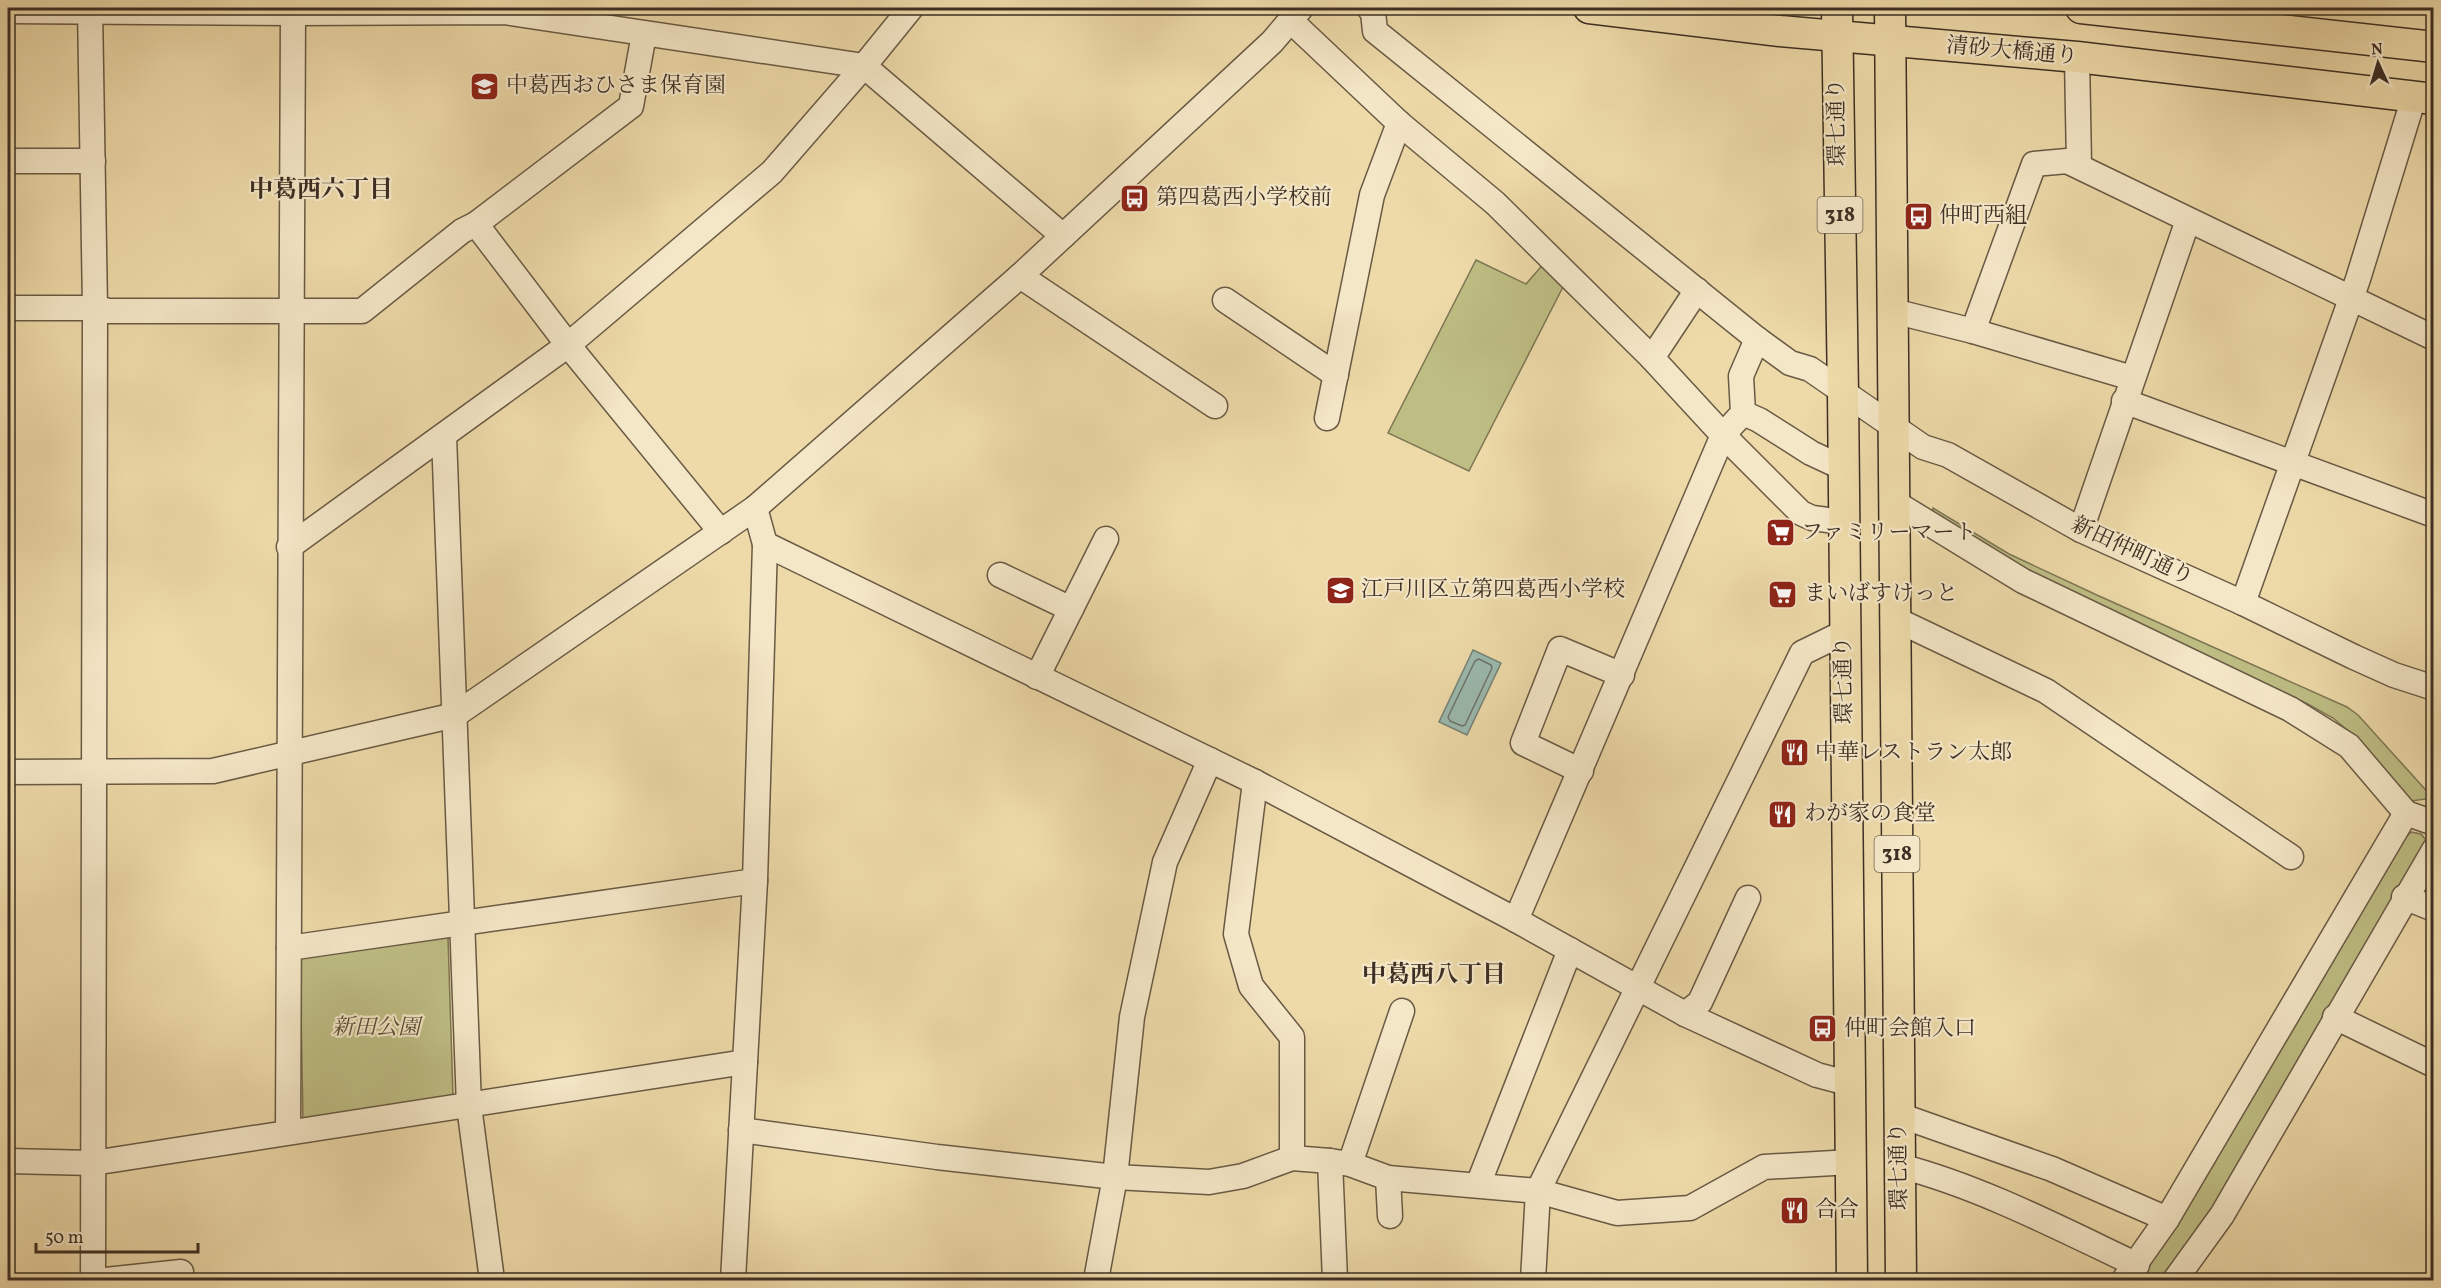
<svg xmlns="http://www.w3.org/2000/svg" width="2441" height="1288" viewBox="0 0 2441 1288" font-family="Vollkorn,'Noto Serif JP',serif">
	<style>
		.green { fill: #bebe84; stroke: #7e7654; stroke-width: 1.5 }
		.water { fill: #9bbaaf; stroke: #758277; stroke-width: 1.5 }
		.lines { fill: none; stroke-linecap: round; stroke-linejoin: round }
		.shore { stroke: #6c746a; stroke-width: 1.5 }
		.minor-casing { stroke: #695a45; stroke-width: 27 }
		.major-casing { stroke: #3d2f24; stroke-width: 33 }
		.minor { stroke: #f4e7c7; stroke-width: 24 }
		.major { stroke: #eedaa9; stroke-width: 30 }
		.labels { text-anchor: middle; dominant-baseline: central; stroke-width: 4.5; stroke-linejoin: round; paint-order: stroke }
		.shield { fill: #f4e7c7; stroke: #746655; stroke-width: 1.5 }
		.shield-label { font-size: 21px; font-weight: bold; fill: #3d2f24 }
		.street-label { font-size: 22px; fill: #3d2f24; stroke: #f4e7c7 }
		.poi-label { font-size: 22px; fill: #3d2f24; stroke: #f4e7c7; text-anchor: start }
		.park-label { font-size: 22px; font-style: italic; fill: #574c37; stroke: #f4e7c7 }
		.neighbourhood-label { font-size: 24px; font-weight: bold; fill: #3d2f24; stroke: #f4e7c7 }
	</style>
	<rect width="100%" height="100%" fill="#eedaa9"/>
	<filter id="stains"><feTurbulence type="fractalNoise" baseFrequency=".00333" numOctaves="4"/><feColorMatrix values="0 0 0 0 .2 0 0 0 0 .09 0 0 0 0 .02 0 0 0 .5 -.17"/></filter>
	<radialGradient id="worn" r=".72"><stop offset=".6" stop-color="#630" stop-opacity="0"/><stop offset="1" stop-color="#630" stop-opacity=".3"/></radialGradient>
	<g class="green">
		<path d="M 1476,260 L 1526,284 L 1545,262 L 1566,281 L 1469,471 L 1388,433 Z"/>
		<path d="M 1933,508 L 2009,554 L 2099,596 L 2347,707 L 2358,715 L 2433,798 L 2411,801 L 2352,734 L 2333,718 L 2306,703 L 2026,575 L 1932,521 Z"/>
		<path d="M 2411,832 L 2421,834 L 2426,840 L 2426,848 L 2206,1224 L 2165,1280 L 2132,1280 L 2402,841 Z"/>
		<path d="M 448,937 L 453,1098 L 303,1119 L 300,958 Z"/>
	</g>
	<path class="water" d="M 1473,650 L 1501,663 L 1467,735 L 1439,722 Z"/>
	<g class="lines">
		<path class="shore" d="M 1479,659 L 1491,665 L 1492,668 L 1465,725 L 1462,726 L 1450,721 L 1448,717 L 1475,661 Z"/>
		<defs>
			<g id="minor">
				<path d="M 90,8 L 95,308 L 93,1280"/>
				<path d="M 1369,8 L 1373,12 L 1375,31 L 1757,339 L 1790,363 L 1810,369 L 1923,447 L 1948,455 L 2081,530 L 2243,603 L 2354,657 L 2394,675 L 2434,688"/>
				<path d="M 8,11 L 293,13 L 504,12 L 864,66 L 1063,236"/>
				<path d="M 1291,21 L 1399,123 L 1495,203 L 1652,358 L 1723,435 L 1801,513 L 1812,518 L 1844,522"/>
				<path d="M 2077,57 L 2079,166"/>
				<path d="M 8,161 L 93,161"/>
				<path d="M 476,224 L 568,345 L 721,532"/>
				<path d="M 1020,276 L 1215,406"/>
				<path d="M 1225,300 L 1336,375"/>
				<path d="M 8,308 L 95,308 L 109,311 L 362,311 L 462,231 L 476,224 L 631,106 L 644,34"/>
				<path d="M 1893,311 L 1973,331 L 2132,378"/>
				<path d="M 1973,331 L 2034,164 L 2067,161 L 2434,338"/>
				<path d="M 1652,358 L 1697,290"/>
				<path d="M 2124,401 L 2434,515"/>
				<path d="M 1743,413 L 1759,420 L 1811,453 L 1843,468"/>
				<path d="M 1327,418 L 1372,195 L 1399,123"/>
				<path d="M 444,436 L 469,1106 L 492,1280"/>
				<path d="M 1894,502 L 2023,581 L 2290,709 L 2349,746 L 2406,813 L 2434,823"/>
				<path d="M 2081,530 L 2188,220"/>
				<path d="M 765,544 L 1255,782 L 1516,920 L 1685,1014 L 1817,1075 L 1851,1084"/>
				<path d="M 289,547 L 568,345 L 772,172 L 864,66 L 911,8"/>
				<path d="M 1000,575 L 1071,609"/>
				<path d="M 2243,603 L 2358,279 L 2414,97"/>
				<path d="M 1895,619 L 2046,691 L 2291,857"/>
				<path d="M 1037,677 L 1106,539"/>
				<path d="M 1581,771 L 1523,743 L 1560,649 L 1622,675"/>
				<path d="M 8,772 L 213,771 L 455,715 L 755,508 L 1020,276 L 1272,42 L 1301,8"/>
				<path d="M 1255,782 L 1236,934 L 1251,986 L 1292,1037 L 1292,1158"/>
				<path d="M 2404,897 L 2434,909"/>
				<path d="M 1516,920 L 1723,435 L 1743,413 L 1741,376 L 1757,339"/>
				<path d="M 289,948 L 755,881"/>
				<path d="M 1685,1014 L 1700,1002 L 1748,898"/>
				<path d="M 2335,1017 L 2434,1065"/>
				<path d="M 1899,1115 L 2052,1169 L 2167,1219"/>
				<path d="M 741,1130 L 937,1157 L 1115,1177 L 1209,1182 L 1243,1176 L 1292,1158 L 1330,1161 L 1350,1164 L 1388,1178 L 1538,1191 L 1617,1213 L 1690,1208 L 1764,1167 L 1851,1162"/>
				<path d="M 288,1132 L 293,13"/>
				<path d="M 8,1161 L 93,1163 L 745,1062"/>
				<path d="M 1330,1161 L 1335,1280"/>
				<path d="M 1350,1164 L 1402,1011"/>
				<path d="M 1900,1166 C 1981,1187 2061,1229 2137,1265"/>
				<path d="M 1388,1178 L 1390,1216"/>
				<path d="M 1478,1185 L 1570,950"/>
				<path d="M 106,1280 L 181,1272"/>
				<path d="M 733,1280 L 755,881 L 765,544 L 755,508"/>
				<path d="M 1096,1280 L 1115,1177 L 1132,1017 L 1165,862 L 1210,760"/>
				<path d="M 1533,1280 L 1538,1191 L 1802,653 L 1845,632"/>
				<path d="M 2124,1280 L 2167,1219 L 2406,813"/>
				<path d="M 2175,1280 L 2222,1215 L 2434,850"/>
			</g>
			<g id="major">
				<path d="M 1589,8 L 1780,31 L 2077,57 L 2434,99"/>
				<path d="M 1837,8 L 1843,393 L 1852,1280"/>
				<path d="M 1890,8 L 1901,1280"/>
				<path d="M 2081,8 L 2434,47"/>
			</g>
		</defs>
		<use href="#minor" class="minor-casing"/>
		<use href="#major" class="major-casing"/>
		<use href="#minor" class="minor"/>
		<use href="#major" class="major"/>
	</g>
	<defs>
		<symbol id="school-square" viewBox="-11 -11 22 22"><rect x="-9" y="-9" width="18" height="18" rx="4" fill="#8f2418" stroke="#f4e7c7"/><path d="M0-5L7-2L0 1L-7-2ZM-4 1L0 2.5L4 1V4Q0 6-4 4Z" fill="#fff"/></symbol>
		<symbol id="bus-square" viewBox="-11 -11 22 22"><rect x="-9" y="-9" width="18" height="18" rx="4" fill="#8f2418" stroke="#f4e7c7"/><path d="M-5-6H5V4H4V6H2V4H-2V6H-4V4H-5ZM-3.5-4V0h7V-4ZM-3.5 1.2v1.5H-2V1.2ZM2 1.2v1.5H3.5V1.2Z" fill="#fff"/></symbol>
		<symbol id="supermarket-square" viewBox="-11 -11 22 22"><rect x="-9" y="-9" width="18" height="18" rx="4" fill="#8f2418" stroke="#f4e7c7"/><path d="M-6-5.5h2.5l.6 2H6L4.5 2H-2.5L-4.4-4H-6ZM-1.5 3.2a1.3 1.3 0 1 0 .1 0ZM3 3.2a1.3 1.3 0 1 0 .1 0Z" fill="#fff"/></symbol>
		<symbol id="restaurant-square" viewBox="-11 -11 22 22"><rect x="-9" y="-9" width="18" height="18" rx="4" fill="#8f2418" stroke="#f4e7c7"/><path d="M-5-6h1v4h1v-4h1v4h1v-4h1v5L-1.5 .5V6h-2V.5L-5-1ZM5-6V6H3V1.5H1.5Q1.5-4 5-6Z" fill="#fff"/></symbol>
	</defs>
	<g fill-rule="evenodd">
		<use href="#school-square" x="468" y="70" width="33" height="33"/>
		<use href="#bus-square" x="1118" y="182" width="33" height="33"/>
		<use href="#bus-square" x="1902" y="200" width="33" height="33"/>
		<use href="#supermarket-square" x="1764" y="516" width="33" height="33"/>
		<use href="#school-square" x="1324" y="574" width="33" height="33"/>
		<use href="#supermarket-square" x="1766" y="578" width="33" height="33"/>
		<use href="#restaurant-square" x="1778" y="736" width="33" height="33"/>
		<use href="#restaurant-square" x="1766" y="798" width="33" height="33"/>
		<use href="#bus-square" x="1806" y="1012" width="33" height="33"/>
		<use href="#restaurant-square" x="1778" y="1194" width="33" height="33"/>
	</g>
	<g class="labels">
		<g class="shield">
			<rect x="1817.5" y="197" width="45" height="36" rx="4.5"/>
			<rect x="1874.5" y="836" width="45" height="36" rx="4.5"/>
		</g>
		<g class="shield-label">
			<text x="1840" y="215">318</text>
			<text x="1897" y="854">318</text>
		</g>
		<g class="street-label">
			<text transform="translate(2012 52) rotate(5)">清砂大橋通り</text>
			<text transform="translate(1838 122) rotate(-91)">環七通り</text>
			<text transform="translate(2132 552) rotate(25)">新田仲町通り</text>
			<text transform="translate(1845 680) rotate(-91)">環七通り</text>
			<text transform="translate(1900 1166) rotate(-91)">環七通り</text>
		</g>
		<g class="poi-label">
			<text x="506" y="86">中葛西おひさま保育園</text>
			<text x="1156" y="198">第四葛西小学校前</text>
			<text x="1939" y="216">仲町西組</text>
			<text x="1801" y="533">ファミリーマート</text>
			<text x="1361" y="590">江戸川区立第四葛西小学校</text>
			<text x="1804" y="594">まいばすけっと</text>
			<text x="1815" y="753">中華レストラン太郎</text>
			<text x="1804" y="814">わが家の食堂</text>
			<text x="1844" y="1029">仲町会館入口</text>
			<text x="1815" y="1210">合合</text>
		</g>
		<g class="park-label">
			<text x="376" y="1028">新田公園</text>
		</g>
		<g class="neighbourhood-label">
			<text x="321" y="191">中葛西六丁目</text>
			<text x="1434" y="976">中葛西八丁目</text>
		</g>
	</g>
	<rect width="2441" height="1288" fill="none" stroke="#eedaa9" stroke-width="30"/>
	<rect x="9" y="9" width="2423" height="1270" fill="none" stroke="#3d2f24" stroke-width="3"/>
	<rect x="15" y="15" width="2411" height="1258" fill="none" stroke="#3d2f24" stroke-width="1.5"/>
	<g transform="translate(2378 63) rotate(356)" stroke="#f4e7c7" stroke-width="4.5" paint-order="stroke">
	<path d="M0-4.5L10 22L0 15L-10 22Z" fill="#3d2f24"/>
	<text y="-9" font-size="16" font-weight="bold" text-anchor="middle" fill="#3d2f24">N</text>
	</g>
	<path d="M36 1243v9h162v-9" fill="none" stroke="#3d2f24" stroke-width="3"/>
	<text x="45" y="1243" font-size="18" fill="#3d2f24" stroke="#f4e7c7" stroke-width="4.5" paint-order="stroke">50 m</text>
	<rect width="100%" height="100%" filter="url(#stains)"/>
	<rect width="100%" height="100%" fill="url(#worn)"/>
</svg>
